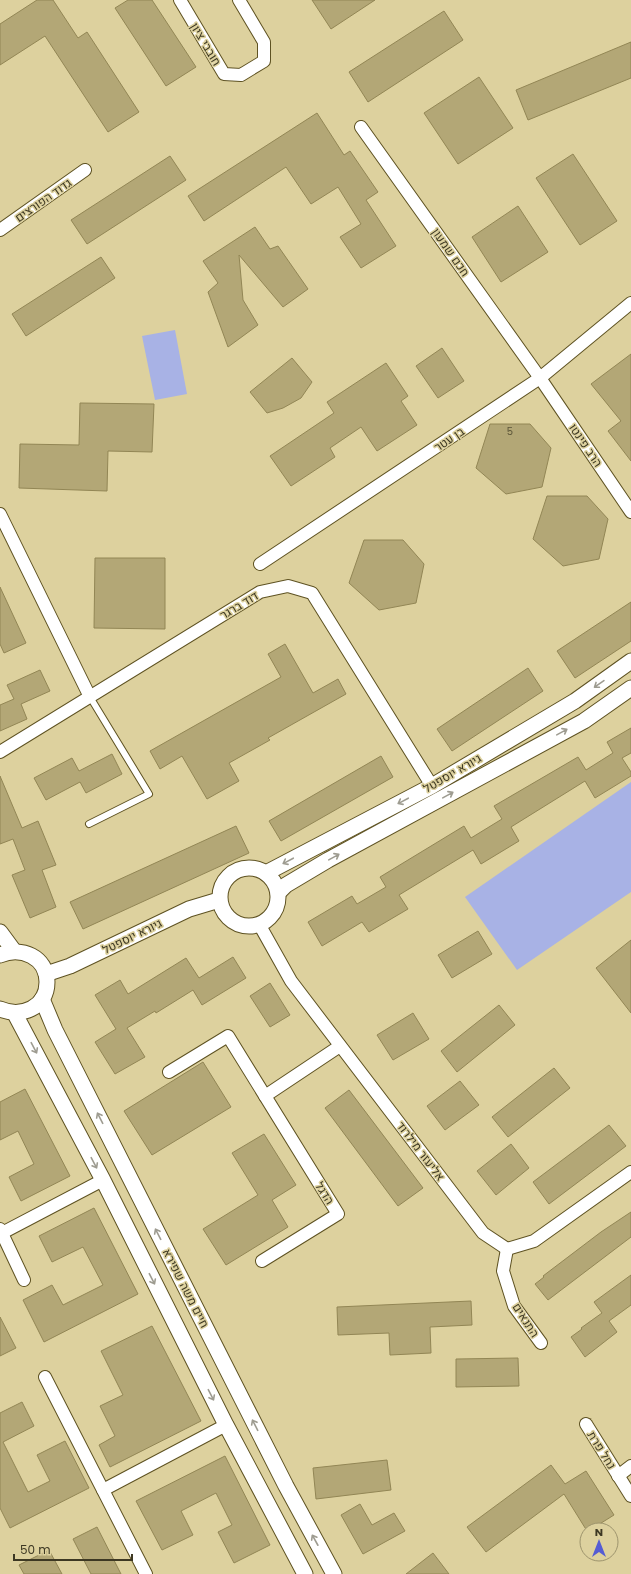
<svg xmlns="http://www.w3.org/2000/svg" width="631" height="1574" viewBox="0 0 631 1574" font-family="Poppins,Heebo,sans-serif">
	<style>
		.green { fill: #a8b2e5 }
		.building { fill: #b3a776; stroke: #928655 }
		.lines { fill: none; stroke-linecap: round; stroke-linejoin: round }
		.service-casing { stroke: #5e5222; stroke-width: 8 }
		.minor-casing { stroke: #5e5222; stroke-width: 14 }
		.tertiary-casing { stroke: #5e5222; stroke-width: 17 }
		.service { stroke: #fff; stroke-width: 6 }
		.minor { stroke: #fff; stroke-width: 12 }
		.tertiary { stroke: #fff; stroke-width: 15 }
		.oneway { stroke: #9e9c91 }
		.labels { text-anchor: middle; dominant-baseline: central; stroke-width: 3; stroke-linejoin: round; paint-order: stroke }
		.number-label { font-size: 10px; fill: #5a5438 }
		.street-label { font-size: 12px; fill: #3d3823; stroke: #ddd19e }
	</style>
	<rect width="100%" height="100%" fill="#ddd19e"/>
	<g class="green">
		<path d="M 175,330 L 187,394 L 155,400 L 142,336 Z"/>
		<path d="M 631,782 L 631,892 L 517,970 L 465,897 Z"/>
	</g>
	<g class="building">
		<path d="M 37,0 L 53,0 L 78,38 L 87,32 L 139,112 L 108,132 L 45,36 L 0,65 L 0,24 Z"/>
		<path d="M 128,0 L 152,0 L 196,67 L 166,86 L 115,8 Z"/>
		<path d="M 312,0 L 375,0 L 331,29 Z"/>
		<path d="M 444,11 L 463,40 L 368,102 L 349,72 Z"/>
		<path d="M 631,42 L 631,78 L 528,120 L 516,90 Z"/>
		<path d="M 479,77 L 513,128 L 458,164 L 424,113 Z"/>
		<path d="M 317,113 L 344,155 L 350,151 L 378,192 L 366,200 L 396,246 L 361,268 L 340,237 L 361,224 L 338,187 L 311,204 L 286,167 L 204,221 L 188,196 Z"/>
		<path d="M 573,154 L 617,221 L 580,245 L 536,178 Z"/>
		<path d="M 170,156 L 186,180 L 87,244 L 71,220 Z"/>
		<path d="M 518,206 L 548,252 L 501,282 L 472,237 Z"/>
		<path d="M 255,227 L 270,249 L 278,246 L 308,289 L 283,307 L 239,255 L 243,300 L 258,325 L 228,347 L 208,292 L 218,283 L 203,261 Z"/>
		<path d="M 101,257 L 115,278 L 26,336 L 12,314 Z"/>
		<path d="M 442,348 L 464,381 L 438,398 L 416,366 Z"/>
		<path d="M 631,354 L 631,461 L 608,431 L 621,421 L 591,384 Z"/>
		<path d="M 292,358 L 312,382 L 301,398 L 283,408 L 267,413 L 250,392 Z"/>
		<path d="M 386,363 L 408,396 L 401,401 L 417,425 L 377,451 L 361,427 L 330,448 L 335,457 L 291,486 L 270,456 L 334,413 L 327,402 Z"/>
		<path d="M 80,403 L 154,404 L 152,452 L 108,451 L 107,491 L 19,488 L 20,444 L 79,445 Z"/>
		<path d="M 490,424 L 530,424 L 551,448 L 542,487 L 506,494 L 476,468 Z"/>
		<path d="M 547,496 L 587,496 L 608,519 L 599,559 L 563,566 L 533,539 Z"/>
		<path d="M 364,540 L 403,540 L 424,564 L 416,603 L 379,610 L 349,583 Z"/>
		<path d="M 95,558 L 165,558 L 165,629 L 94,628 Z"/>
		<path d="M 0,587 L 26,643 L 4,653 L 0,644 Z"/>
		<path d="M 631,602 L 631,641 L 575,678 L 557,651 Z"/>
		<path d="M 285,644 L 313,693 L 338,679 L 346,694 L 268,738 L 270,740 L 229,763 L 239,781 L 207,799 L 182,756 L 160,769 L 150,751 L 281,677 L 268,654 Z"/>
		<path d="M 528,668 L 543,691 L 452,751 L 437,729 Z"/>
		<path d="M 40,670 L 50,691 L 21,704 L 27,719 L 0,731 L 0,705 L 14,699 L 7,685 Z"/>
		<path d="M 631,728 L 631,753 L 622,758 L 631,772 L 631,776 L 595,798 L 585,781 L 511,827 L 519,841 L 481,864 L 473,850 L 399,895 L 408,909 L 369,932 L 362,922 L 322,946 L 308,922 L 352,896 L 357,904 L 386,887 L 380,877 L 464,826 L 471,838 L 502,819 L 494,806 L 578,757 L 586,770 L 613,753 L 607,742 Z"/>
		<path d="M 112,754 L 122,774 L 86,793 L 80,782 L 46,800 L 34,778 L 72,758 L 79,771 Z"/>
		<path d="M 381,756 L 393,777 L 281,841 L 269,821 Z"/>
		<path d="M 0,776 L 22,828 L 38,821 L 56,865 L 42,870 L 56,907 L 30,918 L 12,875 L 25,870 L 13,839 L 0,844 Z"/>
		<path d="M 236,826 L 249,853 L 83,929 L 70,902 Z"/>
		<path d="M 478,931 L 492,954 L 452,978 L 438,955 Z"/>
		<path d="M 631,940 L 631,1013 L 596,968 Z"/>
		<path d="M 233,957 L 246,978 L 202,1005 L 193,990 L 156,1013 L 155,1011 L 127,1028 L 145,1057 L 115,1074 L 95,1042 L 116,1029 L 95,995 L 120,980 L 128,994 L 186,958 L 199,978 Z"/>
		<path d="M 270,983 L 290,1015 L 270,1027 L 250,996 Z"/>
		<path d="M 499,1005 L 515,1025 L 457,1072 L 441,1051 Z"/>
		<path d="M 413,1013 L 429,1039 L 393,1060 L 377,1035 Z"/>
		<path d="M 203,1062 L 231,1107 L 152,1155 L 124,1111 Z"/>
		<path d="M 554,1068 L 570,1088 L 508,1137 L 492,1117 Z"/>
		<path d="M 460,1081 L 479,1105 L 445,1130 L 427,1106 Z"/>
		<path d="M 25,1089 L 70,1176 L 21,1201 L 9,1177 L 34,1164 L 18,1131 L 0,1140 L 0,1102 Z"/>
		<path d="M 349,1090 L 423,1188 L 398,1206 L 325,1108 Z"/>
		<path d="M 609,1125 L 626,1146 L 549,1204 L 533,1182 Z"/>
		<path d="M 264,1134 L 296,1185 L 272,1200 L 288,1227 L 226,1265 L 203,1229 L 258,1195 L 232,1153 Z"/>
		<path d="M 511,1144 L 529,1168 L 496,1195 L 477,1171 Z"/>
		<path d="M 94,1208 L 138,1294 L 44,1342 L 23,1300 L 52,1285 L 63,1305 L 103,1285 L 83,1247 L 52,1262 L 39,1236 Z"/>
		<path d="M 631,1212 L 631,1237 L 548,1300 L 535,1284 L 544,1277 L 543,1276 L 601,1232 Z"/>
		<path d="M 631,1275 L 631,1305 L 609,1321 L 617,1332 L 585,1357 L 571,1337 L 582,1329 L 581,1328 L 602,1313 L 594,1302 Z"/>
		<path d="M 471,1301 L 472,1325 L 430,1327 L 431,1353 L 390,1355 L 389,1333 L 338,1335 L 337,1307 Z"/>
		<path d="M 0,1317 L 16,1348 L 0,1356 Z"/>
		<path d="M 152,1326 L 201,1421 L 110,1467 L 99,1445 L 115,1436 L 100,1406 L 123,1395 L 101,1351 Z"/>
		<path d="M 518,1358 L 519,1386 L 456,1387 L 456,1359 Z"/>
		<path d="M 22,1402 L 34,1426 L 3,1442 L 28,1492 L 50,1481 L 37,1455 L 65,1441 L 89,1488 L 10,1528 L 0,1508 L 0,1413 Z"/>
		<path d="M 225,1456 L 270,1545 L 234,1563 L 218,1532 L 232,1525 L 216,1493 L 181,1511 L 193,1535 L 162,1550 L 136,1501 Z"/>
		<path d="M 387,1460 L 391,1490 L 316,1499 L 313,1468 Z"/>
		<path d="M 551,1465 L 565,1484 L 586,1471 L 614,1515 L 590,1530 L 587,1531 L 564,1494 L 486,1552 L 467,1527 Z"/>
		<path d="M 360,1504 L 372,1525 L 394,1513 L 405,1531 L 363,1554 L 341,1515 Z"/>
		<path d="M 97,1527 L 121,1574 L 91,1574 L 73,1539 Z"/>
		<path d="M 49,1550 L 62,1574 L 24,1574 L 19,1565 Z"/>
		<path d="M 433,1553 L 449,1574 L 406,1574 Z"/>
	</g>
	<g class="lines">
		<defs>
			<path id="service" d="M 89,824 L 149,794 L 90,697"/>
			<g id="minor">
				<path d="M 180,0 L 224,74 L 241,75 L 264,61 L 264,42 L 239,0"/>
				<path d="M 361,127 L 540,378 L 631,512"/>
				<path d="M 0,230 L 85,170"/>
				<path d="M 0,514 L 90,697"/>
				<path d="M 260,564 L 540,378 L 631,303"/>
				<path d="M 0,752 L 260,592 L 288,586 L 312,593 L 432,786"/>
				<path d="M 259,924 L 291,981 L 483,1233 L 507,1249 L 534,1241 L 631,1172"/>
				<path d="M 169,1072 L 228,1036 L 338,1214 L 262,1261"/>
				<path d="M 265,1096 L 340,1046"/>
				<path d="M 0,1229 L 24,1280"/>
				<path d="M 2,1233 L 103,1180"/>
				<path d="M 507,1249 L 503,1271 L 514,1306 L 541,1343"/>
				<path d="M 45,1377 L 146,1574"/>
				<path d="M 586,1424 L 631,1496"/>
				<path d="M 618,1476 L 631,1466"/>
				<path d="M 103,1490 L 226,1425"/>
			</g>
			<g id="tertiary">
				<circle cx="249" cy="897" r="29"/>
				<path d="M 266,873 L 432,786 L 575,701 L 631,661"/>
				<path d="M 278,893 L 286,885 L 328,860 L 584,721 L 631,688"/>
				<path d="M 0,932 L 14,951"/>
				<path d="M 0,955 C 21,946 47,957 47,982 C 47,1008 21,1018 0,1009"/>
				<path d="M 46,974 L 70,966 L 189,909 L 219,900"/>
				<path d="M 42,999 L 55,1030 L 286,1486 L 334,1574"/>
				<path d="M 15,1014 L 103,1180 L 226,1425 L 305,1574"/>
			</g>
		</defs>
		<use href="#service" class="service-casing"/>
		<use href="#minor" class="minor-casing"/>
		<use href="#tertiary" class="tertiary-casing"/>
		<use href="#service" class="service"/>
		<use href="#minor" class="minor"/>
		<use href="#tertiary" class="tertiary"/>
	</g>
	<defs><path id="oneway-shaft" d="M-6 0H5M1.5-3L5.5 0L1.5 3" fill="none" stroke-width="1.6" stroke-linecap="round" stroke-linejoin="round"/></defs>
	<g class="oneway">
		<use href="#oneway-shaft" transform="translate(599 684) rotate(145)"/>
		<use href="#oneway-shaft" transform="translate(562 732) rotate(-29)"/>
		<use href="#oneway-shaft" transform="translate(448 795) rotate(-29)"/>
		<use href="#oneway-shaft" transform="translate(403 801) rotate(152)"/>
		<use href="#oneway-shaft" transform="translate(334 857) rotate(-29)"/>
		<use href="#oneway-shaft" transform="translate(288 861) rotate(152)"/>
		<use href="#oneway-shaft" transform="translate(34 1048) rotate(62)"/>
		<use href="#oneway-shaft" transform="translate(100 1118) rotate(-117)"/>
		<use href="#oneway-shaft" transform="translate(94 1163) rotate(62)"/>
		<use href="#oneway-shaft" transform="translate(158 1234) rotate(-117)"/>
		<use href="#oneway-shaft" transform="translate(152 1279) rotate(63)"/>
		<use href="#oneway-shaft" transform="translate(211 1395) rotate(63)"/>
		<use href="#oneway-shaft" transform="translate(255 1425) rotate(-117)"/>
		<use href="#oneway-shaft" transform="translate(315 1540) rotate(-119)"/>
	</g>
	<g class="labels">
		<g class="number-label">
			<text x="510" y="431">5</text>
		</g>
		<g class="street-label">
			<text transform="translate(206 44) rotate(59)">חובבי ציון</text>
			<text transform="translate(43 200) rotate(-35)">גדוד הפורצים</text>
			<text transform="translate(451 252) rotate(55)">חכם שמעון</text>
			<text transform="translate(449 439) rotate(-34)">בן עטר</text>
			<text transform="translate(586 445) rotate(56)">הרב פינטו</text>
			<text transform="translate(239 605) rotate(-31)">דוד ברגר</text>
			<text transform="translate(452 773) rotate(-30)">גיורא יוספטל</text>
			<text transform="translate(132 936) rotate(-26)">גיורא יוספטל</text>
			<text transform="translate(421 1151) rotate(53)">אליעזר מילרוד</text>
			<text transform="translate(325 1193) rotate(58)">הדגל</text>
			<text transform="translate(186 1288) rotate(63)">חיים משה שפירא</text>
			<text transform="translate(526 1320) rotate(57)">התנאים</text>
			<text transform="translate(602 1450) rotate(58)">נחל פרת</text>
		</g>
	</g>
	<g transform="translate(599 1542)"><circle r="19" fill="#ddd19e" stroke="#9d946d"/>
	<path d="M0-3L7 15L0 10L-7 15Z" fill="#555cd3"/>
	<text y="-6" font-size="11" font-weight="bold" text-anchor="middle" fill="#3d3823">N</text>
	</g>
	<path d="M14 1554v6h118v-6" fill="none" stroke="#3d3823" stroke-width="2"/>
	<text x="20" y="1554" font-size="12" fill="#3d3823" stroke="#ddd19e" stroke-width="3" paint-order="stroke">50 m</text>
</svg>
